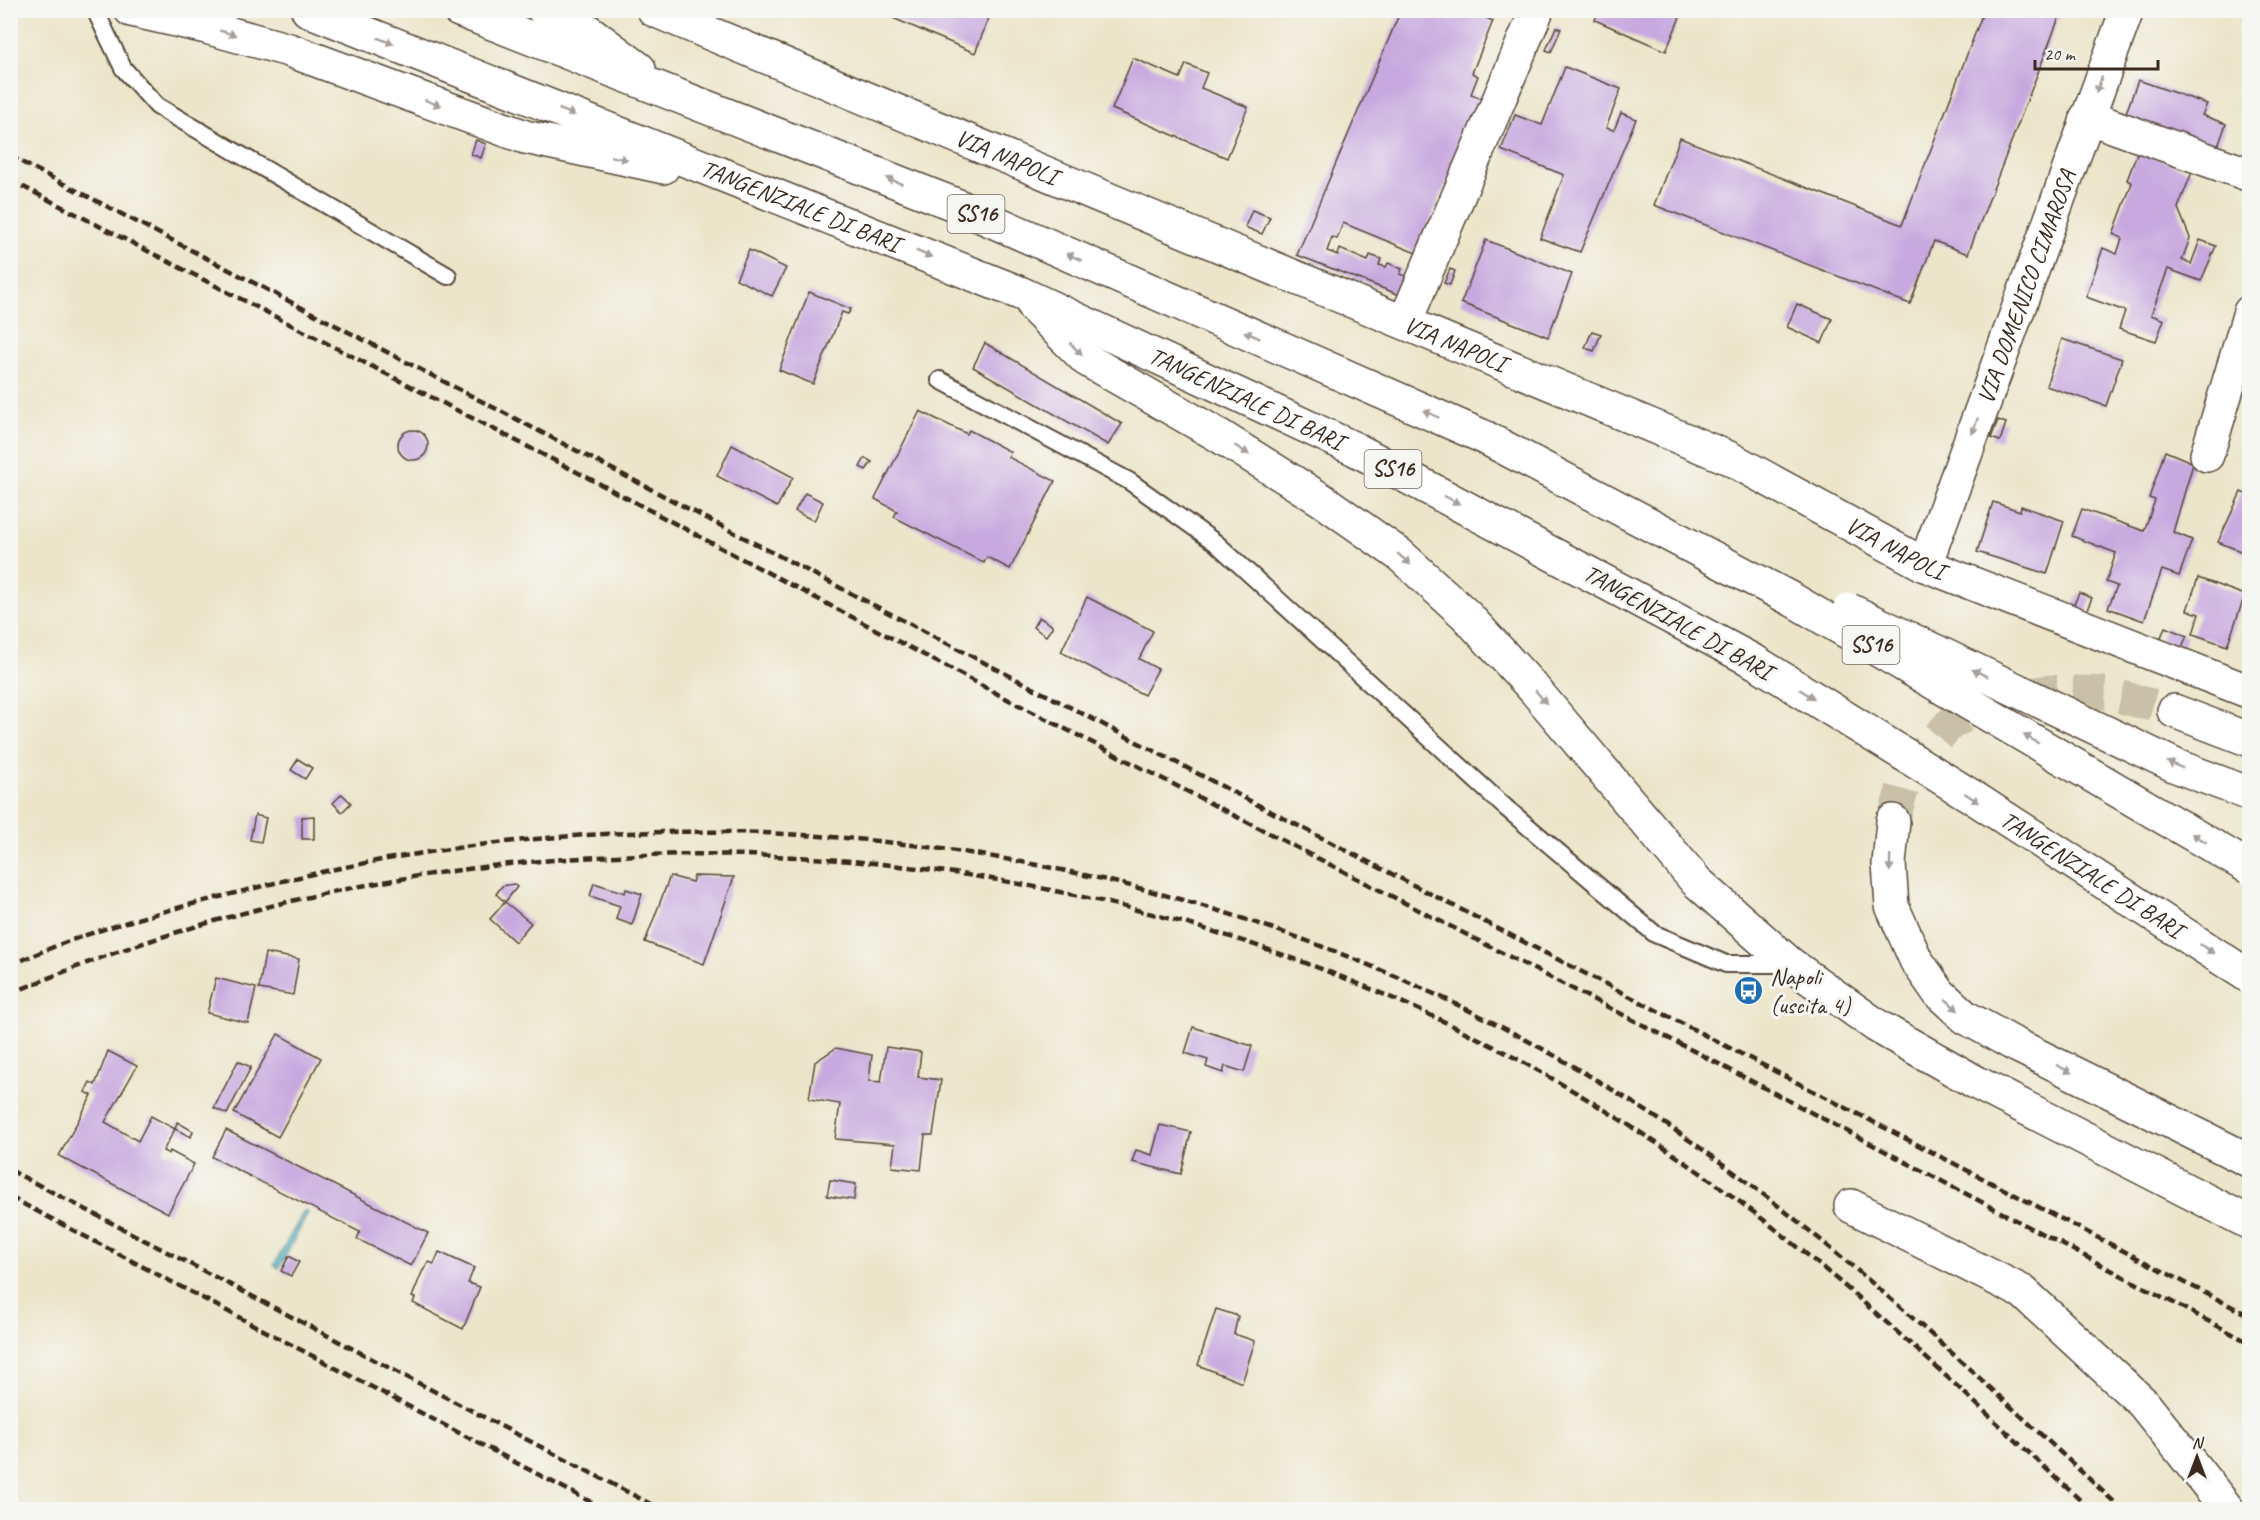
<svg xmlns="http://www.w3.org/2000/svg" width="2260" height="1520" viewBox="0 0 2260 1520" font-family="Caveat,sans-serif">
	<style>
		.water { fill: #4cb4ca; stroke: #446f74; stroke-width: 1.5 }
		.building { fill: #c8a9df }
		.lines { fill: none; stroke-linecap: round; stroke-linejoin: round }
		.trunk-tunnel { stroke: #c9c0a7; stroke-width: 33; stroke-dasharray: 33 16; stroke-linecap: butt }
		.service-casing { stroke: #564638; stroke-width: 20 }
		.minor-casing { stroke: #564638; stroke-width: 36 }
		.trunk-casing { stroke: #564638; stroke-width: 36 }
		.service { stroke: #fff; stroke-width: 16 }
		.minor { stroke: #fff; stroke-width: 33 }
		.trunk { stroke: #fff; stroke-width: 33 }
		.rail { stroke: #3b2a1e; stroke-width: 4.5; stroke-dasharray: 9 4.5; stroke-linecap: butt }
		.trunk-bridge-casing { stroke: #564638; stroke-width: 36; stroke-linecap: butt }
		.trunk-bridge { stroke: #fff; stroke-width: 33 }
		.oneway { fill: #a79f9a }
		.labels { text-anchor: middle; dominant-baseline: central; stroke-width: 6; stroke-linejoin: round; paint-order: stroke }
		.shield { fill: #f6f6f2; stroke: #73675e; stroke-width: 1.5 }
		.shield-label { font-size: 22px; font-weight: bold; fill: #3b2a1e }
		.street-label { font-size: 24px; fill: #3b2a1e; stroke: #f6f6f2 }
		.poi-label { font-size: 24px; fill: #3b2a1e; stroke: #f6f6f2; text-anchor: start }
	</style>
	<rect width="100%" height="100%" fill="#f6f6f2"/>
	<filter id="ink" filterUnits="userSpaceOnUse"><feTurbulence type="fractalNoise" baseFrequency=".0167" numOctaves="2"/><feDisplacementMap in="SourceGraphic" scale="12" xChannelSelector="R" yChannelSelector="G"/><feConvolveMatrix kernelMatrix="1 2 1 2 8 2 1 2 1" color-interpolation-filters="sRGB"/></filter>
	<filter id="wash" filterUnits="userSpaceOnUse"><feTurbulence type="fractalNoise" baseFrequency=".008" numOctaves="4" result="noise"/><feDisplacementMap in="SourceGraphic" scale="24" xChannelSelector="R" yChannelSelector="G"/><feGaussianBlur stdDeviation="1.35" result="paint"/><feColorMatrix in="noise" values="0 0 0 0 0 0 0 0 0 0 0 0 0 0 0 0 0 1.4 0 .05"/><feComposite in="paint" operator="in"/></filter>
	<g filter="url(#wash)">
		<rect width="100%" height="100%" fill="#ece5c9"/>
		<path class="water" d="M 304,1211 L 308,1213 L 279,1268 L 274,1265 Z"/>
		<g id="blocks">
			<g class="building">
				<path d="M 874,10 L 992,10 L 975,53 Z"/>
				<path d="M 1401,10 L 1468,10 L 1493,21 L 1472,73 L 1478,76 L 1471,94 L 1483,99 L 1416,253 L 1343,223 L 1337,239 L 1332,237 L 1327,251 L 1338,255 L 1340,249 L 1368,261 L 1370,255 L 1381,259 L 1379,265 L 1386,267 L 1388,263 L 1402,269 L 1400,274 L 1408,277 L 1400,295 L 1297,255 Z"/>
				<path d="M 1599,10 L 1683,10 L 1666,51 L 1595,20 Z"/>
				<path d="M 1984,10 L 2062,10 L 1968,254 L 1934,241 L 1910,304 L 1654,205 L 1680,138 L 1902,225 Z"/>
				<path d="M 1556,27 L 1561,29 L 1551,52 L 1546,50 Z"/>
				<path d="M 1133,58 L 1180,78 L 1186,64 L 1207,73 L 1201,88 L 1248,107 L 1227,158 L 1112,109 Z"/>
				<path d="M 1565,67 L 1621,89 L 1606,128 L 1614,130 L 1621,113 L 1636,119 L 1580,252 L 1540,238 L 1564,175 L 1501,150 L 1515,115 L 1542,125 Z"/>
				<path d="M 2138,80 L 2207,104 L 2202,115 L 2226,124 L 2215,155 L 2123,121 Z"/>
				<path d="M 476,140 L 486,144 L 481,158 L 471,154 Z"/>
				<path d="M 2138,151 L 2192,172 L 2178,208 L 2190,238 L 2182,260 L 2191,264 L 2200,240 L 2216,246 L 2201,281 L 2168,269 L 2151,315 L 2164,320 L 2156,341 L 2119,329 L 2125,311 L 2086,297 L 2103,248 L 2117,254 L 2122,238 L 2113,234 L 2132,183 L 2127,180 Z"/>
				<path d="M 1252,210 L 1270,217 L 1262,234 L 1245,227 Z"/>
				<path d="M 1486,240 L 1572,274 L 1548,337 L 1461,303 Z"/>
				<path d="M 749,250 L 786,268 L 772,296 L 736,279 Z"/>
				<path d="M 1450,269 L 1455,271 L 1450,285 L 1444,283 Z"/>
				<path d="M 809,292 L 851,309 L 848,314 L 842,312 L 813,384 L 779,370 Z"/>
				<path d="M 1797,304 L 1832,319 L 1822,343 L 1787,327 Z"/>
				<path d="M 1592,331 L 1601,334 L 1594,351 L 1585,348 Z"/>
				<path d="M 2062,339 L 2122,359 L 2106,406 L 2046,386 Z"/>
				<path d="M 985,343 L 1122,424 L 1108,445 L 973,367 Z"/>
				<path d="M 920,411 L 967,434 L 969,430 L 1011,452 L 1008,457 L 1055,481 L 1010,569 L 987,557 L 984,563 L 894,517 L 897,511 L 875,499 Z"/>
				<path d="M 1998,420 L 2006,423 L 2000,441 L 1991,438 Z"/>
				<circle cx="413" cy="445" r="15"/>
				<path d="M 732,445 L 793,477 L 777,507 L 717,476 Z"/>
				<path d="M 2249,445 L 2250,445 L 2250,462 L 2245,460 Z"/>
				<path d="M 2165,451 L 2208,469 L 2193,464 L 2173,532 L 2192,540 L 2179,576 L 2162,570 L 2144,621 L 2108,608 L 2117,586 L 2106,582 L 2116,553 L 2072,536 L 2082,509 L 2144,531 L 2155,500 L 2149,498 Z"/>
				<path d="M 865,458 L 872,462 L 866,470 L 860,467 Z"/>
				<path d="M 2241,492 L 2250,496 L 2250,555 L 2218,542 Z"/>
				<path d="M 805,493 L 823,502 L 814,521 L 795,511 Z"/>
				<path d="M 1993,502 L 2020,511 L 2021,506 L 2064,521 L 2047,574 L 1977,552 Z"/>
				<path d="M 2198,578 L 2245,595 L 2227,646 L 2193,634 L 2199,614 L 2187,610 Z"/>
				<path d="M 2079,593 L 2092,598 L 2082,621 L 2069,616 Z"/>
				<path d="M 1087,597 L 1153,631 L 1139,659 L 1158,669 L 1144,695 L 1061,652 Z"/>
				<path d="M 1039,617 L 1053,626 L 1046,636 L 1033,627 Z"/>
				<path d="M 2165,627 L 2187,636 L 2181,649 L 2160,640 Z"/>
				<path d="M 298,759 L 312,768 L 305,779 L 291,770 Z"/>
				<path d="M 342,794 L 351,803 L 342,812 L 333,803 Z"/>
				<path d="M 255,815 L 266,818 L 261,842 L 250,840 Z"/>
				<path d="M 314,816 L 314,839 L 302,839 L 302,817 Z"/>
				<path d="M 670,876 L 692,882 L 694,876 L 734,877 L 704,964 L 645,942 Z"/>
				<path d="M 594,883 L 625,893 L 626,889 L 642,894 L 632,925 L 616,919 L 620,906 L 590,896 Z"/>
				<path d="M 514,884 L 517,887 L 505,902 L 531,923 L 515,942 L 490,919 L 505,902 L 496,894 L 502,886 Z"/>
				<path d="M 265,953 L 299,959 L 293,995 L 259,989 Z"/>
				<path d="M 216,978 L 256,988 L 248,1023 L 207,1013 Z"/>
				<path d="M 1193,1027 L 1252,1046 L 1244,1072 L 1225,1066 L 1223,1073 L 1206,1067 L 1208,1060 L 1185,1053 Z"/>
				<path d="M 278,1034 L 321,1058 L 278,1137 L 234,1113 Z"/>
				<path d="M 886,1047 L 921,1052 L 918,1077 L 941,1080 L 933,1135 L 925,1135 L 921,1170 L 892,1167 L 895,1144 L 835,1139 L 840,1104 L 809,1099 L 815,1062 L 836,1048 L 872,1055 L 869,1081 L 881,1082 Z"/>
				<path d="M 108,1051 L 137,1066 L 105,1122 L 138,1141 L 151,1116 L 175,1129 L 163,1151 L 169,1154 L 170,1151 L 194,1164 L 168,1213 L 59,1156 L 92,1095 L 85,1092 L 90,1082 L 95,1085 Z"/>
				<path d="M 238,1061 L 251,1067 L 227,1114 L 214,1108 Z"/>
				<path d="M 177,1122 L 193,1131 L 191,1137 L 175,1129 Z"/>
				<path d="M 1160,1125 L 1191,1132 L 1181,1174 L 1132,1162 L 1136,1150 L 1152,1155 Z"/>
				<path d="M 226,1130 L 428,1233 L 411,1266 L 357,1239 L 360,1232 L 212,1157 Z"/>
				<path d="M 830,1180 L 856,1184 L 854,1200 L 827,1196 Z"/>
				<path d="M 439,1252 L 474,1268 L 468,1283 L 480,1287 L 463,1329 L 413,1303 L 415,1298 L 412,1297 L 422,1272 L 429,1262 L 434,1264 Z"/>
				<path d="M 289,1256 L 299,1262 L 291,1276 L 281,1271 Z"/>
				<path d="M 1216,1309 L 1238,1316 L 1234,1334 L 1255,1341 L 1242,1383 L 1198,1365 Z"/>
			</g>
		</g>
	</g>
	<g filter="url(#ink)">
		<use href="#blocks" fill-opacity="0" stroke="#564638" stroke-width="1.5"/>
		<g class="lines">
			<path class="trunk-tunnel" d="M 1893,821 L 1908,770 L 1950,724 L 1996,699 L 2049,691 L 2107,693 L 2174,711"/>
			<defs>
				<g id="service">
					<path d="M 95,10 L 123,68 L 157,106 L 448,276"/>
					<path d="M 940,380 L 1129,481 L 1216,543 L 1505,807 L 1655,934 L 1726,964 L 1786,964"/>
				</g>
				<g id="minor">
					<path id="s1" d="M 654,10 L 1729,458 L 1925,565 L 2250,692"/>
					<path d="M 2087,117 L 2250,175"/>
					<path d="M 1405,322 L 1537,10"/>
					<path d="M 2207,455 L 2250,312"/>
					<path id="s2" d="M 1925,565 L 2127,10"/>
					<path d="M 1851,1206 L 2023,1292 L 2143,1403 L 2228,1510"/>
				</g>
				<g id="trunk">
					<path d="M 131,10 L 206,27 L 289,50 L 525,137 L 663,167"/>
					<path id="s3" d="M 308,10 L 1020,293 L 1355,449 L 1757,663"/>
					<path d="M 459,10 L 956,205 L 1484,437"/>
					<path d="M 544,10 L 580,25 L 639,69"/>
					<path d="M 1034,307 L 1087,360 L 1218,435 L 1322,500 L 1400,555 L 1466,615 L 1534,689 L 1696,881 L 1790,964 L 1877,1026 L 1977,1083 L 2250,1223"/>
					<path d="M 2174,711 L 2250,740"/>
					<path d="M 1893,821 L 1889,864 L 1892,906 L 1916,960 L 1939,993 L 1965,1017 L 2012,1043 L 2250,1161"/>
				</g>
			</defs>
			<use href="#service" class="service-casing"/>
			<use href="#minor" class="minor-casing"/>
			<use href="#trunk" class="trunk-casing"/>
			<use href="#service" class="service"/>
			<use href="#minor" class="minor"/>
			<use href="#trunk" class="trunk"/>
			<g class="rail">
				<path d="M 10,156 L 1260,806 L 2250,1316"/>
				<path d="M 10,180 L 602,485 L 1011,701 L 1717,1063 L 2250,1343"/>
				<path d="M 10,966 C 83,930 177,908 255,888 C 707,770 1198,839 1598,1081 C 1793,1198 1956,1357 2123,1510"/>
				<path d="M 10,994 C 440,808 948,808 1378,992 C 1469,1030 1558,1079 1641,1133 C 1806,1238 1947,1378 2091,1510"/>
				<path d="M 10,1170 L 662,1510"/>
				<path d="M 10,1197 L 606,1510"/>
			</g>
			<defs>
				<g id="trunk-bridge">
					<path d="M 1484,437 L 1793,600 L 2250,868"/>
					<path d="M 1849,610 L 2176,766 L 2250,794"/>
					<path id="s4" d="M 1757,663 L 1971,796 L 2250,977"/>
				</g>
			</defs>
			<use href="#trunk-bridge" class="trunk-bridge-casing"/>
			<use href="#trunk-bridge" class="trunk-bridge"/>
		</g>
		<defs><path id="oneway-solid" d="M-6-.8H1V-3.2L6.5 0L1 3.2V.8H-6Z" transform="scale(1.5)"/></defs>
		<g class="oneway">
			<use href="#oneway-solid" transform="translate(228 33) rotate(16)"/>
			<use href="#oneway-solid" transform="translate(386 41) rotate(21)"/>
			<use href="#oneway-solid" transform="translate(2099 85) rotate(110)"/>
			<use href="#oneway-solid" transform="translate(433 103) rotate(20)"/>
			<use href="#oneway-solid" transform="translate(567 112) rotate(21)"/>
			<use href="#oneway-solid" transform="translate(619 158) rotate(12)"/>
			<use href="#oneway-solid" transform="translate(894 181) rotate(-159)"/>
			<use href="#oneway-solid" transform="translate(924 254) rotate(22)"/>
			<use href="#oneway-solid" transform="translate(1074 257) rotate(-156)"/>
			<use href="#oneway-solid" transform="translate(1252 335) rotate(-156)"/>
			<use href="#oneway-solid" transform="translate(1076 349) rotate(45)"/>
			<use href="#oneway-solid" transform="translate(1431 414) rotate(-156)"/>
			<use href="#oneway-solid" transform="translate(1975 426) rotate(110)"/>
			<use href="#oneway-solid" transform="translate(1242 450) rotate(32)"/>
			<use href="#oneway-solid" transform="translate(1452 500) rotate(28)"/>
			<use href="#oneway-solid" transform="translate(1404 559) rotate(41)"/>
			<use href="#oneway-solid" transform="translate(1980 673) rotate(-155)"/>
			<use href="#oneway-solid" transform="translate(1807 694) rotate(32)"/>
			<use href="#oneway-solid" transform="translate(1541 697) rotate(50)"/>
			<use href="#oneway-solid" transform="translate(2031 739) rotate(-150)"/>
			<use href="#oneway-solid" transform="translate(2175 765) rotate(-157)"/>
			<use href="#oneway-solid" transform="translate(1972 798) rotate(33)"/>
			<use href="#oneway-solid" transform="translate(2199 838) rotate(-149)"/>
			<use href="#oneway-solid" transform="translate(1890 863) rotate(91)"/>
			<use href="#oneway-solid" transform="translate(2207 949) rotate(33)"/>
			<use href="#oneway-solid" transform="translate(1952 1005) rotate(42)"/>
			<use href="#oneway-solid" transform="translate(2064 1069) rotate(27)"/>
		</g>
	</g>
	<defs>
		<symbol id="bus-disc" viewBox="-11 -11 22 22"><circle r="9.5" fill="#1f6fb2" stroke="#f6f6f2"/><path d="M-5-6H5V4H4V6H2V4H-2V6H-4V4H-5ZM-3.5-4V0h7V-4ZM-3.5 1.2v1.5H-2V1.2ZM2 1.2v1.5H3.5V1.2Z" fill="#fff"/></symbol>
	</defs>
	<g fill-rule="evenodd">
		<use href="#bus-disc" x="1732" y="974" width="33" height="33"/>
	</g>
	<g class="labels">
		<g class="shield">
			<rect x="947.5" y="195" width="57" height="38" rx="4.5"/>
			<rect x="1364.5" y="450" width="57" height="38" rx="4.5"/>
			<rect x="1842.5" y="626" width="57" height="38" rx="4.5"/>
		</g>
		<g class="shield-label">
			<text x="976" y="214">SS16</text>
			<text x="1393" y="469">SS16</text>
			<text x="1871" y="645">SS16</text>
		</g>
		<g class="street-label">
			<text stroke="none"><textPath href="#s1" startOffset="382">VIA NAPOLI</textPath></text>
			<text stroke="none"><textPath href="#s3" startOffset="530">TANGENZIALE DI BARI</textPath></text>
			<text stroke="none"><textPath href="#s2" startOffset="296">VIA DOMENICO CIMAROSA</textPath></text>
			<text stroke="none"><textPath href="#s1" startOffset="868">VIA NAPOLI</textPath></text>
			<text stroke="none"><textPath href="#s3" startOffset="1016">TANGENZIALE DI BARI</textPath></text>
			<text stroke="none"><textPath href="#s1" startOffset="1354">VIA NAPOLI</textPath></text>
			<text transform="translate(1678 622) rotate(29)">TANGENZIALE DI BARI</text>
			<text stroke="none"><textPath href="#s4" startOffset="396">TANGENZIALE DI BARI</textPath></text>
		</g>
		<g class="poi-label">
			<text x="1770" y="977">Napoli<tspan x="1770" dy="28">(uscita 4)</tspan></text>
		</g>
	</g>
	<rect width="2260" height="1520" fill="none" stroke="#f6f6f2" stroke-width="36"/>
	<g transform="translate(2197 1457)" stroke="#f6f6f2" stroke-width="4.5" paint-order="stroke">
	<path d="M0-4.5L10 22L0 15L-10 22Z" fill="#3b2a1e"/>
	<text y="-9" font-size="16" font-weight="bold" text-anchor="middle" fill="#3b2a1e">N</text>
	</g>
	<path d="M2035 60v9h123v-9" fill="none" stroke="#3b2a1e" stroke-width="3"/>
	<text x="2044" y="60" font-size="18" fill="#3b2a1e" stroke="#f6f6f2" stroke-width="4.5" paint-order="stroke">20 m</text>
</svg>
